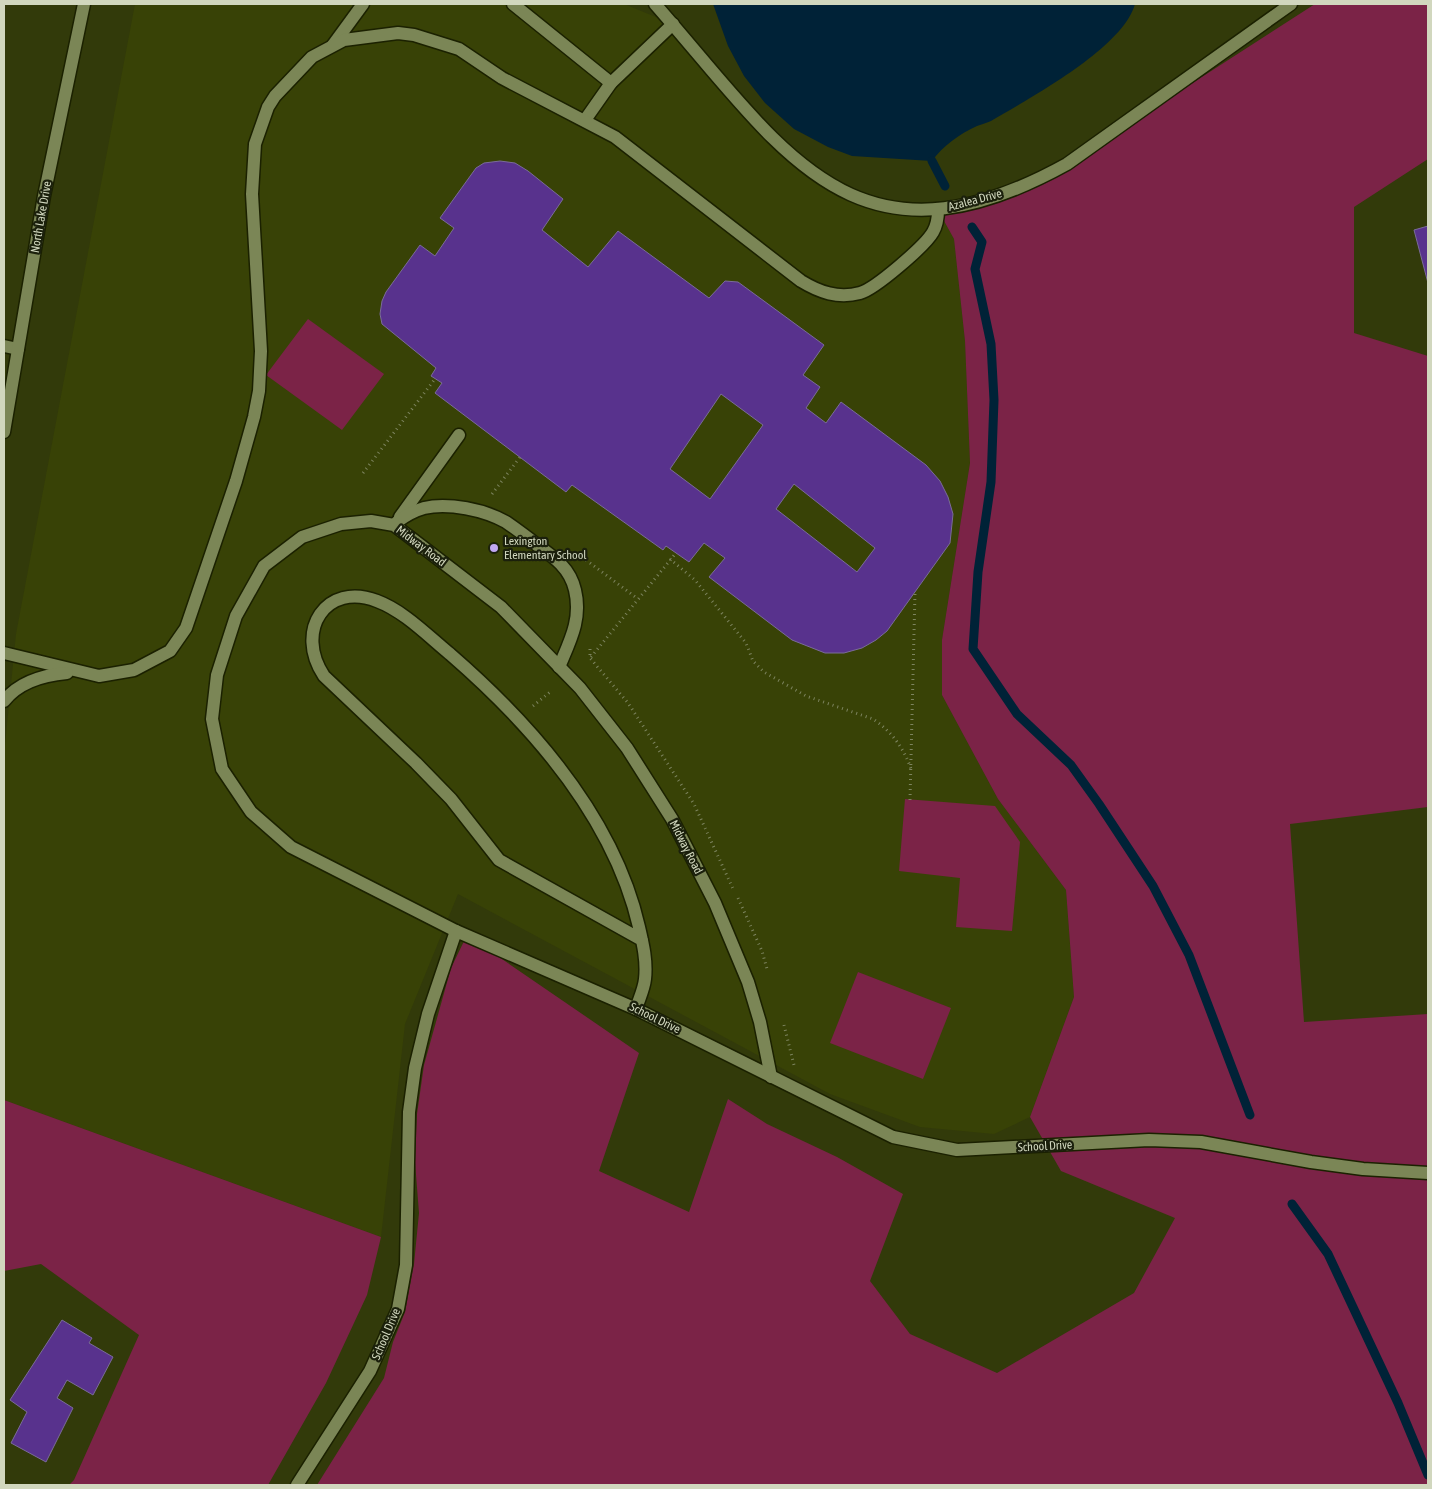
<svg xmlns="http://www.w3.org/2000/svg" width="1432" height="1489" viewBox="0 0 1432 1489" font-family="'Asap Condensed',sans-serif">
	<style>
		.built { fill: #384206 }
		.green { fill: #7b2347 }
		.water { fill: #002237 }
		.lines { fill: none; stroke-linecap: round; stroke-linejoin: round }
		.stream { stroke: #002237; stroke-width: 9 }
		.building { fill: #58328d; stroke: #7a6c99; fill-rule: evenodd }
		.lane-casing { stroke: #1b2100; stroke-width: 15 }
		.street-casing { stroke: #1b2100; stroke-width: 15 }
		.secondary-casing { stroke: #1b2100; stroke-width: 15 }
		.path { stroke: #7d845f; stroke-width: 3; stroke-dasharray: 1 4; stroke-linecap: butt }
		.lane { stroke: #7b8656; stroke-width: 12 }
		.street { stroke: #7b8656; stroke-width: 12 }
		.secondary { stroke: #7b8656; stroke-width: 12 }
		.poi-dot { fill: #c1a8f3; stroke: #1b200c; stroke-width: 2 }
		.labels { text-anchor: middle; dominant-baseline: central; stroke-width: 4.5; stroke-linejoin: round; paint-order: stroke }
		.street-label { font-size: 12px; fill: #d1d7be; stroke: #1b200c }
		.poi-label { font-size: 12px; fill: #d1d7be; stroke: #1b200c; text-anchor: start }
	</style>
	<rect width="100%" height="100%" fill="#323a0a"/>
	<path class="built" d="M 135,4 L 624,4 L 673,24 L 781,148 L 852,197 L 938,210 L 954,239 L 965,341 L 970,463 L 942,640 L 942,695 L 998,799 L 1066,890 L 1074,997 L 1030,1117 L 994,1134 L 920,1127 L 830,1094 L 458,894 L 405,1024 L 381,1237 L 4,1100 L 4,755 L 16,634 Z"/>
	<g class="green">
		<path d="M 1315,4 L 1428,4 L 1428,159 L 1354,207 L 1354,333 L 1428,356 L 1428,807 L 1290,824 L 1304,1022 L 1428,1014 L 1428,1485 L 317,1485 L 384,1378 L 393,1342 L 405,1312 L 414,1264 L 419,1213 L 415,1162 L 417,1114 L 424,1065 L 451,968 L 467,935 L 639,1053 L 599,1171 L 689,1212 L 728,1099 L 767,1124 L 837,1157 L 903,1194 L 870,1281 L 910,1334 L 997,1373 L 1134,1293 L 1175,1218 L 1061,1171 L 1030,1117 L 1074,997 L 1066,890 L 998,799 L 942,695 L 942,640 L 970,463 L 965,341 L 954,239 L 938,210 L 1067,164 Z"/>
		<path d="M 308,319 L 384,374 L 342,430 L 266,375 Z"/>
		<path d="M 905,799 L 995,806 L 1020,842 L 1012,931 L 956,927 L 960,878 L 899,871 Z"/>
		<path d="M 858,972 L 951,1008 L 923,1079 L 830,1043 Z"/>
		<path d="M 4,1100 L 381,1237 L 367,1295 L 326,1383 L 268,1485 L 69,1485 L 74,1480 L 139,1335 L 41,1264 L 4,1271 Z"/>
	</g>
	<path class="water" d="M 713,4 L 1135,4 C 1123,48 1030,98 991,121 C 987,123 982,124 977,126 C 959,134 943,146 932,161 L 852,156 L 828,147 L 794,129 L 765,103 L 744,76 L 728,46 Z"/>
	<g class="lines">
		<g class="stream">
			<path d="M 932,161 L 945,186"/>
			<path d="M 972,227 L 982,242 L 975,269 L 991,344 L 994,400 L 991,482 L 978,572 L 973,649 L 1017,714 L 1071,765 L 1099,804 L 1153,886 L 1189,955 L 1250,1115"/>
			<path d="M 1292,1204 L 1328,1254 L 1398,1403 L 1428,1475"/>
		</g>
	</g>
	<g class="building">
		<path d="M 500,161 L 515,163 L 528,171 L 563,199 L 542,230 L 588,267 L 618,231 L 709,298 L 725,281 L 738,282 L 824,345 L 803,375 L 820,387 L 806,408 L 826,423 L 841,402 L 926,465 L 940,481 L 948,497 L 953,514 L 950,543 L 887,631 L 876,640 L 862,648 L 844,653 L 825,653 L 792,640 L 709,577 L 725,558 L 704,543 L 689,562 L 666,546 L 663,550 L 572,485 L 566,492 L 435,393 L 442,383 L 431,376 L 436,368 L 382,324 L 380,314 L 382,301 L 386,292 L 420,245 L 435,256 L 454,228 L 440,218 L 476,168 L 484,163 ZM 721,394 L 763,425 L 710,499 L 670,469 ZM 794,484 L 875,548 L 857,572 L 776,509 Z"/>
		<path d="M 1428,226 L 1428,283 L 1414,230 Z"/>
		<path d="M 62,1320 L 92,1338 L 89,1343 L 113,1357 L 93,1395 L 67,1380 L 57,1398 L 73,1408 L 46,1462 L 11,1443 L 27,1412 L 10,1400 Z"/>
	</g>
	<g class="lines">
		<defs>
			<g id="lane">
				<path d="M 513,4 L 611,83"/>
				<path d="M 333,45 L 363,4"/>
				<path d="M 585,120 L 611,83 L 673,24"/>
				<path d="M 400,517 L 459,435"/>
				<path d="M 397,522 C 405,516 413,511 424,508 C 448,502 485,510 506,522 C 516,529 527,537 537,545 C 554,557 570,568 575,590 C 582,619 570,641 559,667"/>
				<path d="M 4,653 L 99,676 L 134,670 L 170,651 L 186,628 L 236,481 L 254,417 L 259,391 L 261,351 L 252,194 L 255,144 L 268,107 L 275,96 L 312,57 L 344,40 L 398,33 L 414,35 L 459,49 L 502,78 L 615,137 L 801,281 C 819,292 838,299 860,293 C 875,289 925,246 933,232 C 937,225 938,218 938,210"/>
				<path d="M 4,701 C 19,682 44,675 67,673"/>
				<path d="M 636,1009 C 639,999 644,989 645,979 C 647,961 643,944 639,927 C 614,818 532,725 450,654 C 428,636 404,611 377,601 C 326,581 294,631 324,676 L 416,763 L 451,799 L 499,860 L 642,940"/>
			</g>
			<g id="street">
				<path d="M 655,4 C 784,151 854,282 1067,164 L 1291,4"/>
				<path d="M 4,346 L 18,349"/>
				<path d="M 456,931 L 291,847 L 251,812 L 222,769 L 212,719 L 217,675 L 236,616 L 264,566 L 302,537 L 341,524 L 371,521 L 394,525 L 501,607 L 580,688 L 627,748 L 672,819 L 715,903 L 748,982 L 760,1022 L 771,1077"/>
				<path d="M 297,1485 L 370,1371 L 398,1309 L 406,1265 L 409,1112 L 415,1068 L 428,1014 L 456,931 L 636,1009 L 893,1137 L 957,1150 L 1149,1140 L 1201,1142 L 1311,1162 L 1363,1169 L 1428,1173"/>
			</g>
			<path id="secondary" d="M 4,432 L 44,196 L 84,4"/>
		</defs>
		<use href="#lane" class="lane-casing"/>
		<use href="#street" class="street-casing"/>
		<use href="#secondary" class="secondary-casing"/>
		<g class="path">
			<path d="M 363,473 L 435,379"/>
			<path d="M 492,494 L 520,457"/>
			<path d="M 670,559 L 695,580 L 746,643 L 753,661 L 764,672 L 806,696 L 873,719 C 891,731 904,748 911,769"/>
			<path d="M 586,560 L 638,599"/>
			<path d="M 590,649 L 590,658 L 628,703 L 694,804 L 734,891"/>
			<path d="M 591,657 L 676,553"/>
			<path d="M 533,706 L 550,692"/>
			<path d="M 910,800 L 915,592"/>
			<path d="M 738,898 L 762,951 L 767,969"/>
			<path d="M 784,1025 L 794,1065"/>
		</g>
		<use href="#lane" class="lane"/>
		<use href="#street" class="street"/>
		<use href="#secondary" class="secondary"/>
	</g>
	<circle class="poi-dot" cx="494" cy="548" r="5"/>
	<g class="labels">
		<g class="street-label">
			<text transform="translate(975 200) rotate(-15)">Azalea Drive</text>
			<text transform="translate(41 217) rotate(-80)">North Lake Drive</text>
			<text transform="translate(421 546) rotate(37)">Midway Road</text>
			<text transform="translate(686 847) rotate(63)">Midway Road</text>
			<text transform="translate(655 1018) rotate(26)">School Drive</text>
			<text transform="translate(1045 1146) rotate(-3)">School Drive</text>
			<text transform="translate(386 1334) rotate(-67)">School Drive</text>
		</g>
		<g class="poi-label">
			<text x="504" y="541">Lexington<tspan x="504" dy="14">Elementary School</tspan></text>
		</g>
	</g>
	<rect width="1432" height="1489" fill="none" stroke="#d1d7be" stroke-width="10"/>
</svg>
